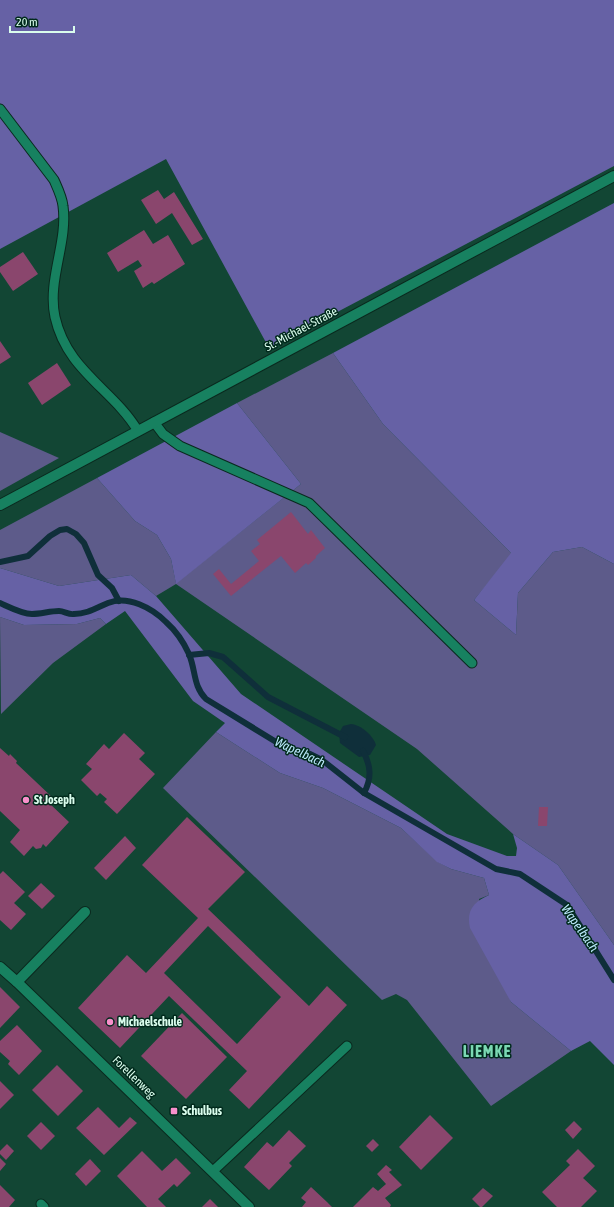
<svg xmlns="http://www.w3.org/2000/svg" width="614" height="1207" viewBox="0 0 614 1207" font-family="'Asap Condensed',sans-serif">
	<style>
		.green { fill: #5d5b8a }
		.forest { fill: #6661a5 }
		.water { fill: #0f2f3a }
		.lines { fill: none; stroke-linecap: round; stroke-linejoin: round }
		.stream { stroke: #0f2f3a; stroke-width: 6 }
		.building { fill: #8a466d; fill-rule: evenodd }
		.service-casing { stroke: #0a291e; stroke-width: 11 }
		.minor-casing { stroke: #0a291e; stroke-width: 12 }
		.service { stroke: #178160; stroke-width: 9 }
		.minor { stroke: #178160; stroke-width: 10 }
		.poi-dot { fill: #f890cb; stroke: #002a1c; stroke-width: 1.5 }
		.labels { text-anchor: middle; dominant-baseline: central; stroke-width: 3; stroke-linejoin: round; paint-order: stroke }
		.street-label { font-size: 12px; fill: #dafded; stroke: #002a1c }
		.poi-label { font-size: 12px; font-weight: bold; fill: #dafded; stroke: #002a1c; text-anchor: start }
		.water-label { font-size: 13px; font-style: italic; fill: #bae8fb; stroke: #002a1c }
		.district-label { font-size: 16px; font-weight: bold; letter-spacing: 1px; fill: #7bd9b3; stroke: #002a1c }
	</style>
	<rect width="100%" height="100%" fill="#124634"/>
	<g class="green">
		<path d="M 333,353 L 383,424 L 512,554 L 474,600 L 516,635 L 518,593 L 553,552 L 582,547 L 614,564 L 614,945 L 558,865 L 513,834 L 417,749 L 176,584 L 156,596 L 131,575 L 59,586 L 0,568 L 0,530 L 97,478 L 135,521 L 157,535 L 171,559 L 176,583 L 301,484 L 237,403 Z"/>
		<path d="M 0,432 L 59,458 L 0,491 Z"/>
		<path d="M 0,617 L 24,625 L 77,624 L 100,618 L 106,624 L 53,663 L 1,714 Z"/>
		<path d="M 216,732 L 280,773 L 323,788 L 401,828 L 438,862 L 451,869 L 484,878 L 489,895 L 479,899 L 511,1002 L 571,1051 L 491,1106 L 407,1000 L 396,994 L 382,1000 L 163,788 Z"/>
	</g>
	<g class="forest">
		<path d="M 0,0 L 614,0 L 614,166 L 269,348 L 166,159 L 0,249 Z"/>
		<path d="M 614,203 L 614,564 L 582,547 L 553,552 L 518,593 L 516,635 L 474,600 L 511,553 L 383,424 L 333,353 Z"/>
		<path d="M 237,403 L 301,484 L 176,584 L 171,559 L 157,535 L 135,521 L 97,478 Z"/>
		<path d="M 0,568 L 59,586 L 131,575 L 156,596 L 241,694 L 447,834 L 507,856 L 516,856 L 517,848 L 513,834 L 558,865 L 614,945 L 614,1065 L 590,1041 L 571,1051 L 511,1002 L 470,928 C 466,910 474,902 489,895 L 484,878 L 451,869 L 437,862 L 401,828 L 323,788 L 280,773 L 216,732 L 225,723 L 193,701 L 125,611 L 106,624 L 100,618 L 77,624 L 24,625 L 0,617 Z"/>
	</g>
	<path class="water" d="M 351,724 C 361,725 373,735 376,745 L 370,755 L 359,757 L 340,743 L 339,733 L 343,726 Z"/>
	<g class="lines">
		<g class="stream">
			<path d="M 0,562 L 28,556 L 50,536 L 60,530 L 67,529 L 76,534 L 84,543 L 98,575 L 112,588 L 119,601"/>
			<path d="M 0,603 C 9,607 22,614 32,614 C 41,614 50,611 59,611 C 64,611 69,615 74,614 C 87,614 96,608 108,603 C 128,595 152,608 166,622 C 175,630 184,643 189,654 C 196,671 193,686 206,699 L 286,748 L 310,754 L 322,760 L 364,793 L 496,869 L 520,874 L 567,905 L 614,980"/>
			<path d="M 189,655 L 209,653 L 223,657 L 268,697 L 345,737"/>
			<path d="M 363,751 C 371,766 372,778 364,793"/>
		</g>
	</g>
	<g class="building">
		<path d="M 158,190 L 164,199 L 174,192 L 203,239 L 192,245 L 172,213 L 156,224 L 141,200 Z"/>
		<path d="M 144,230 L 153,244 L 168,235 L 185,264 L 154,284 L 152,282 L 143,288 L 134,271 L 142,266 L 138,260 L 118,272 L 107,253 Z"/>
		<path d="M 23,252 L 38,274 L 13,291 L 0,272 L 0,267 Z"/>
		<path d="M 0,341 L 11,357 L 0,364 Z"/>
		<path d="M 57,363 L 71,385 L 42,405 L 28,383 Z"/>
		<path d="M 291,512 L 308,534 L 311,530 L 325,548 L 316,556 L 316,558 L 308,565 L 306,563 L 295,573 L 281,556 L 231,596 L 213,574 L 219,569 L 231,584 L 259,561 L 251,551 L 260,544 L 257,540 Z"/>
		<path d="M 124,733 L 145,753 L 139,759 L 155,774 L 117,814 L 104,802 L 107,799 L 100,793 L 97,796 L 81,780 L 92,769 L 86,764 L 104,744 L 109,749 Z"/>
		<path d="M 0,748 L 9,756 L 10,754 L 17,761 L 16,763 L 53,798 L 49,803 L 69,822 L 46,847 L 43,844 L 41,848 L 36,849 L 33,846 L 24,856 L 10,842 L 20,830 L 0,811 Z"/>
		<path d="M 539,807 L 548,807 L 547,826 L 538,826 Z"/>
		<path d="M 187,817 L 245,872 L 208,909 L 309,1006 L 327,986 L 347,1005 L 249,1109 L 229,1090 L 247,1071 L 169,996 L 120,1048 L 78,1008 L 127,955 L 146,973 L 198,918 L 142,865 ZM 208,926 L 281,997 L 237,1044 L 164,973 Z"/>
		<path d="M 125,836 L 136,848 L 106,880 L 94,868 Z"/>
		<path d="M 3,871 L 25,892 L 14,903 L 26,914 L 11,930 L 0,920 L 0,874 Z"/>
		<path d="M 41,883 L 55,896 L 42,909 L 28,896 Z"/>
		<path d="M 0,987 L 20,1007 L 0,1028 Z"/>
		<path d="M 182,1013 L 227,1057 L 186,1099 L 141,1056 Z"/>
		<path d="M 17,1025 L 42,1051 L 19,1075 L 8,1064 L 10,1061 L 0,1052 L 0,1041 Z"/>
		<path d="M 57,1065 L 83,1091 L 58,1116 L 32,1090 Z"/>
		<path d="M 0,1081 L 14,1095 L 0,1109 Z"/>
		<path d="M 98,1107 L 119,1128 L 130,1117 L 137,1123 L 104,1155 L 76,1128 Z"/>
		<path d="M 430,1115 L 453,1138 L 421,1170 L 399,1147 Z"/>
		<path d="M 574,1121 L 582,1129 L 573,1139 L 565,1130 Z"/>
		<path d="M 41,1122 L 55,1136 L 41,1150 L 27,1136 Z"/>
		<path d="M 289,1130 L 306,1146 L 289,1163 L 292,1166 L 269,1190 L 244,1167 L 267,1142 L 273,1147 Z"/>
		<path d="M 373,1139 L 379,1145 L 372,1152 L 366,1146 Z"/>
		<path d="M 7,1144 L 14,1151 L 6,1160 L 0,1154 L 0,1151 Z"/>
		<path d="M 578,1149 L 595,1166 L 583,1178 L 597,1191 L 581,1207 L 557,1207 L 542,1192 L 570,1165 L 566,1161 Z"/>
		<path d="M 142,1151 L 162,1171 L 176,1158 L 191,1173 L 177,1187 L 174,1184 L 158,1199 L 166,1207 L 147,1207 L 117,1176 Z"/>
		<path d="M 0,1158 L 6,1164 L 0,1171 Z"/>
		<path d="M 90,1159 L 101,1171 L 86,1186 L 75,1174 Z"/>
		<path d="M 386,1165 L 392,1170 L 389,1172 L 402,1185 L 385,1198 L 391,1205 L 390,1207 L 353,1207 L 373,1187 L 378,1191 L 386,1184 L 377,1174 Z"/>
		<path d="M 0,1185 L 15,1200 L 9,1207 L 0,1207 Z"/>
		<path d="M 311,1187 L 327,1202 L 332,1207 L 302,1207 L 306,1202 L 301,1198 Z"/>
		<path d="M 483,1188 L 493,1196 L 482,1207 L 480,1207 L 472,1199 Z"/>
		<path d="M 210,1199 L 218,1207 L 202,1207 Z"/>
	</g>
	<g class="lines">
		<defs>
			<g id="service">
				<path d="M 0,109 L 54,180 C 58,189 62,197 63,206 C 68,243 47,280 55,317 C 67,371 113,389 138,431"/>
				<path d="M 154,422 L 163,434 L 180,446 L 309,503 L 472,663"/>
				<path d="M 213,1171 L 347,1046"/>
				<path d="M 41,1204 L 44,1207"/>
			</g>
			<g id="minor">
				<path d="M 0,505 L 614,176"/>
				<path d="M 0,967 L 17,982 L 249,1207"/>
				<path d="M 17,982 L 85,912"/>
			</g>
		</defs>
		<use href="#service" class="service-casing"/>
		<use href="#minor" class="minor-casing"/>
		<use href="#service" class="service"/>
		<use href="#minor" class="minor"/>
	</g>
	<g class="poi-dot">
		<circle cx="26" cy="800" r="4"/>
		<circle cx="110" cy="1022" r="4"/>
		<rect x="170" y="1107" width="8" height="8" rx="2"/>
	</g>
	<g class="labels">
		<g class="street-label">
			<text transform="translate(301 329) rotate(-28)">St.-Michael-Straße</text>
			<text transform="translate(134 1077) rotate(44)">Forellenweg</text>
		</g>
		<g class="poi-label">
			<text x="34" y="800">St Joseph</text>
			<text x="118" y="1022">Michaelschule</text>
			<text x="182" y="1111">Schulbus</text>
		</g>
		<g class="water-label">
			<text transform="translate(300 752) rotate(25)">Wapelbach</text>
			<text transform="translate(580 928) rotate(55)">Wapelbach</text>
		</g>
		<g class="district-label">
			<text x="487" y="1051">LIEMKE</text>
		</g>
	</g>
	<path d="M10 26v6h64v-6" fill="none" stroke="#dafded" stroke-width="2"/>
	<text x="16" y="26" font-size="12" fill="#dafded" stroke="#002a1c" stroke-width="3" paint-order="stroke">20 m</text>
</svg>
